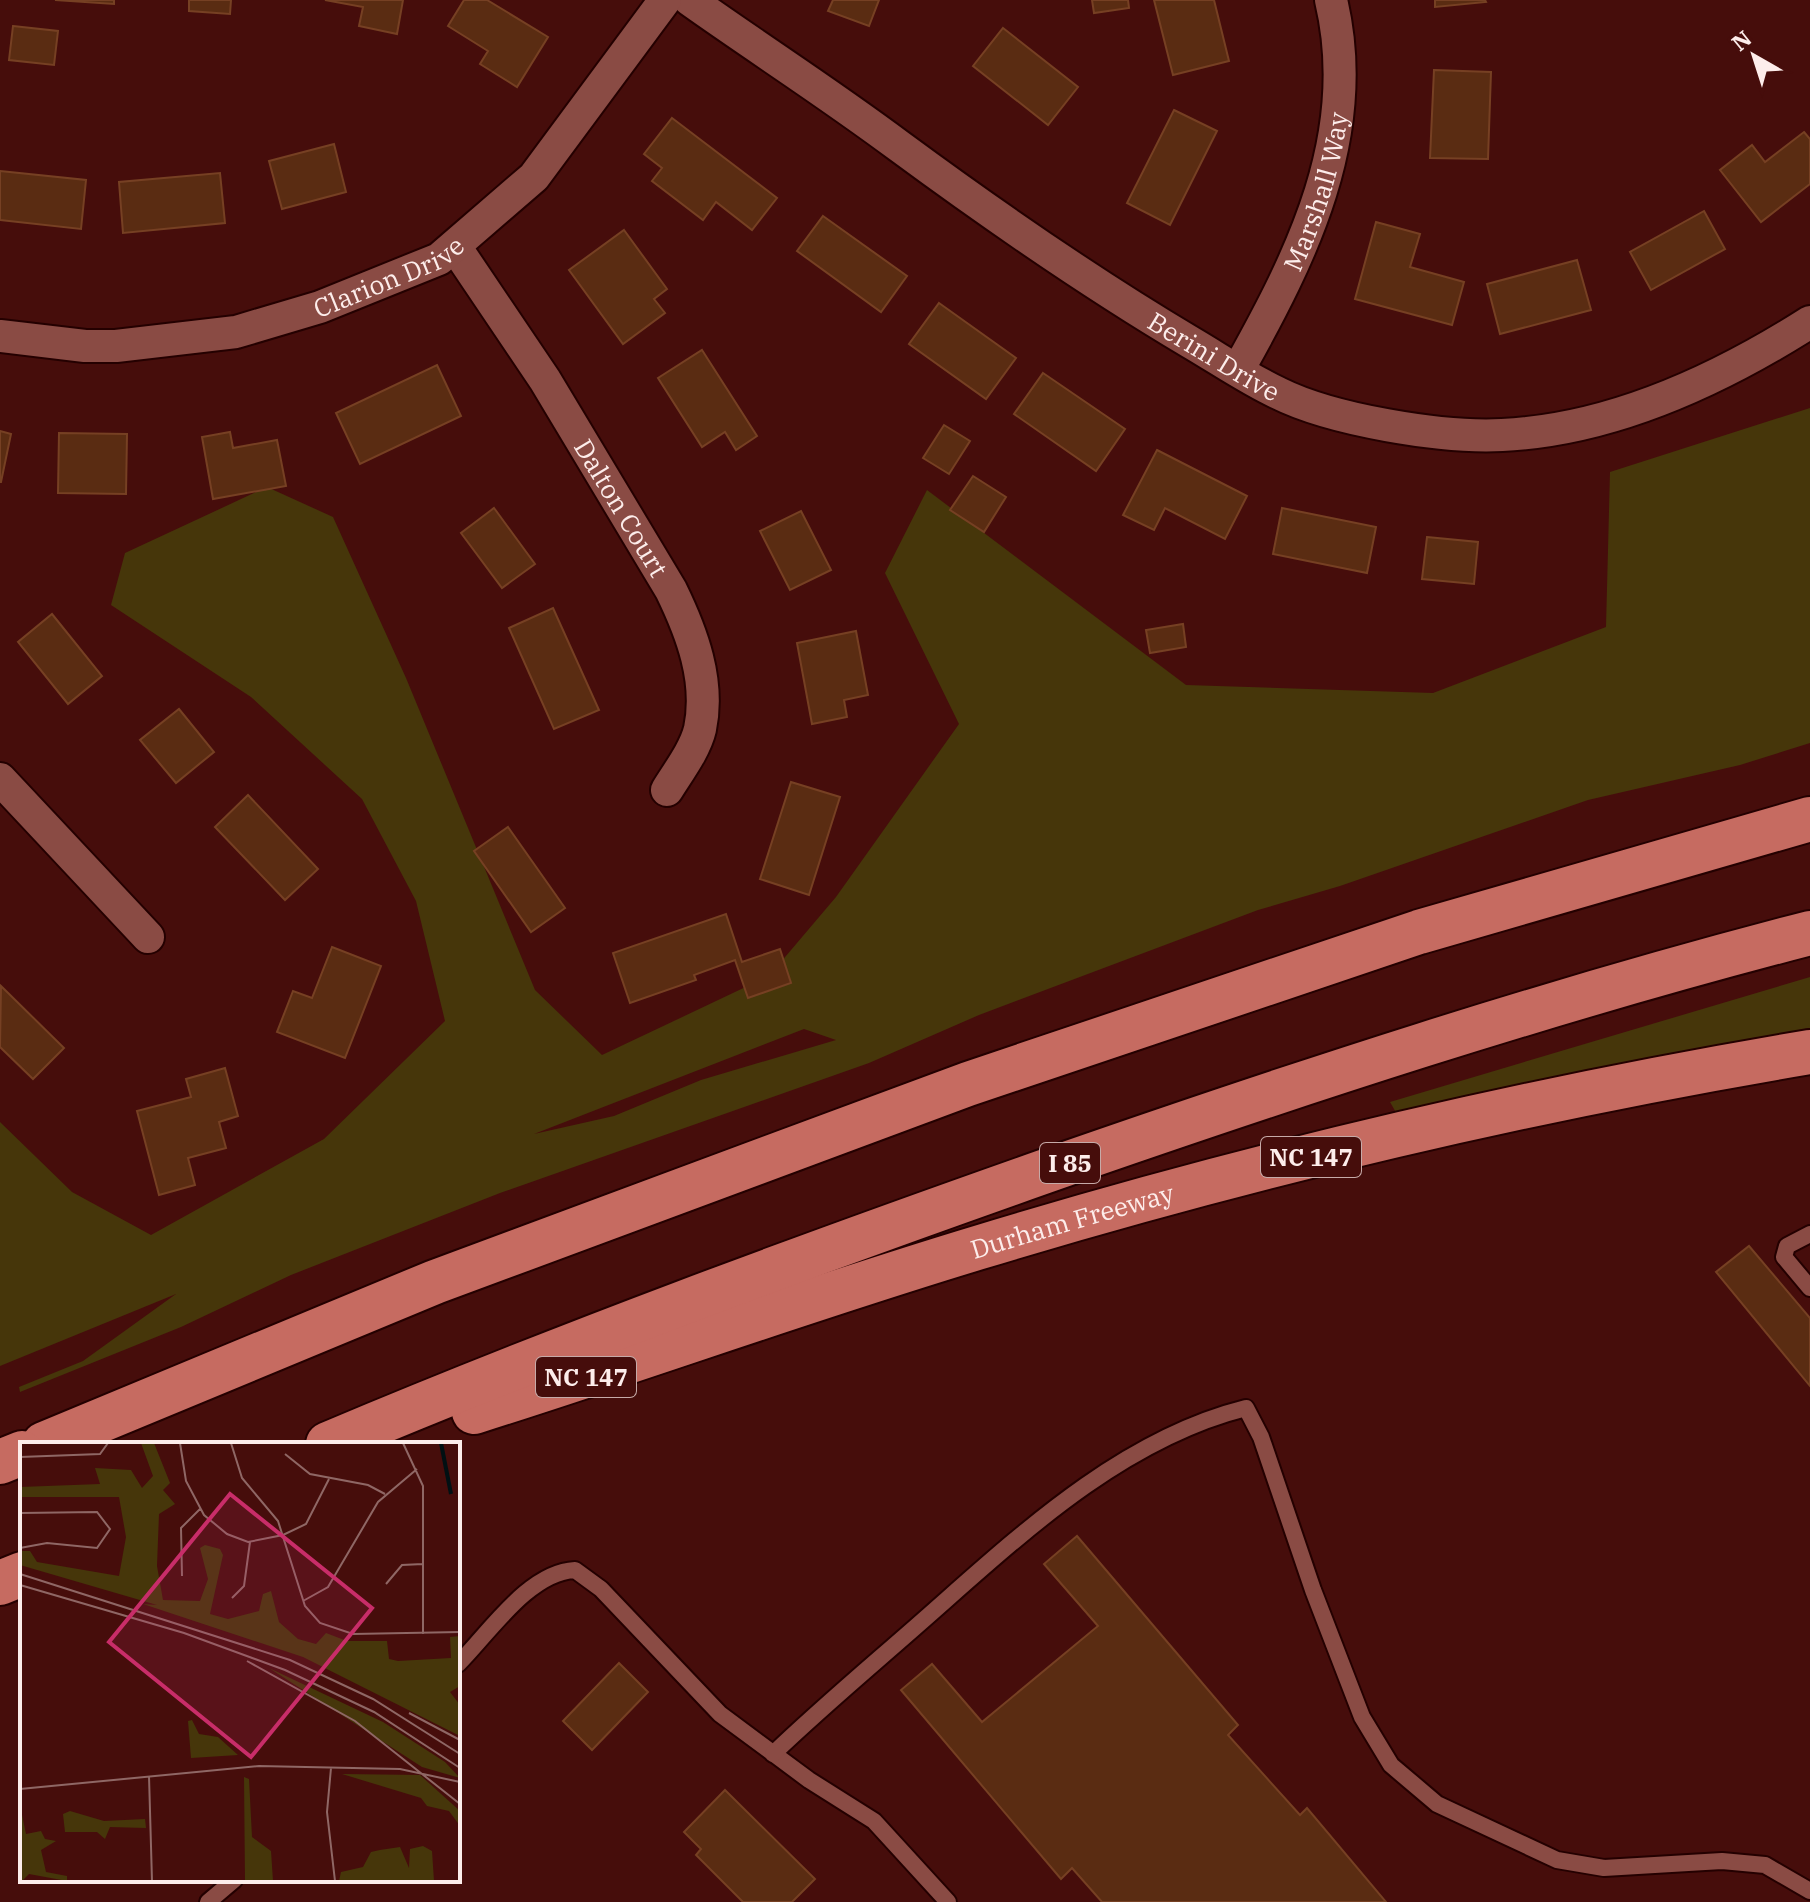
<svg xmlns="http://www.w3.org/2000/svg" width="1810" height="1902" viewBox="0 0 1810 1902" font-family="'IBM Plex Serif',serif">
	<style>
		.green { fill: #46360a; fill-rule: evenodd }
		.building { fill: #5a2c12; stroke: #764023; stroke-width: 2 }
		.lines { fill: none; stroke-linecap: round; stroke-linejoin: round }
		.lane-casing { stroke: #240000; stroke-width: 20 }
		.street-casing { stroke: #240000; stroke-width: 36 }
		.highway-casing { stroke: #240000; stroke-width: 48 }
		.lane { stroke: #8a4b44; stroke-width: 16 }
		.street { stroke: #8a4b44; stroke-width: 32 }
		.highway { stroke: #c66b61; stroke-width: 44 }
		.labels { text-anchor: middle; dominant-baseline: central; stroke-width: 6; stroke-linejoin: round; paint-order: stroke }
		.shield { fill: #460d0b; stroke: #c6aaa8; stroke-width: 2 }
		.shield-label { font-size: 24px; font-weight: bold; fill: #fdedeb }
		.street-label { font-size: 26px; fill: #fdedeb; stroke: #460d0b }
		.inset-river { fill: none; stroke: #011013; stroke-width: 4 }
		.inset-road { fill: none; stroke: #8f6765; stroke-width: 2 }
		.view { fill: #c82d69; fill-opacity: 0.15; stroke: #c82d69; stroke-width: 4 }
		.inset-edge { fill: none; stroke: #fdedeb; stroke-width: 4 }
	</style>
	<rect width="100%" height="100%" fill="#460d0b"/>
	<g class="green">
		<path d="M 1810,408 L 1810,743 L 1740,765 L 1588,800 L 1340,886 L 1258,910 L 979,1015 L 869,1063 L 500,1193 L 291,1275 L 181,1327 L 20,1392 L 19,1387 L 83,1361 L 176,1294 L 0,1366 L 0,1122 L 72,1192 L 151,1235 L 324,1139 L 445,1021 L 416,901 L 362,799 L 251,697 L 111,605 L 125,553 L 267,487 L 333,517 L 406,678 L 535,990 L 602,1055 L 769,976 L 836,897 L 959,724 L 885,573 L 927,490 L 1186,685 L 1433,693 L 1606,627 L 1610,472 ZM 804,1029 L 836,1040 L 701,1080 L 614,1116 L 534,1134 Z"/>
		<path d="M 1810,977 L 1810,1028 L 1592,1069 L 1398,1116 L 1390,1102 Z"/>
	</g>
	<g class="building">
		<path d="M 55,0 L 114,0 L 114,4 Z"/>
		<path d="M 189,0 L 231,0 L 230,14 L 189,11 Z"/>
		<path d="M 325,0 L 403,0 L 397,34 L 359,26 L 363,7 Z"/>
		<path d="M 464,0 L 487,0 L 548,37 L 517,87 L 480,64 L 488,51 L 448,26 Z"/>
		<path d="M 833,0 L 879,0 L 869,26 L 828,11 Z"/>
		<path d="M 1092,0 L 1128,0 L 1129,8 L 1094,13 Z"/>
		<path d="M 1154,0 L 1214,0 L 1229,61 L 1173,75 Z"/>
		<path d="M 1435,0 L 1485,0 L 1486,2 L 1435,7 Z"/>
		<path d="M 13,26 L 58,31 L 54,65 L 9,60 Z"/>
		<path d="M 1003,28 L 1078,87 L 1048,125 L 973,66 Z"/>
		<path d="M 1434,70 L 1491,72 L 1488,159 L 1430,158 Z"/>
		<path d="M 1174,110 L 1217,131 L 1170,225 L 1127,203 Z"/>
		<path d="M 672,118 L 777,198 L 752,230 L 716,202 L 703,220 L 652,181 L 662,168 L 644,154 Z"/>
		<path d="M 1804,132 L 1810,139 L 1810,184 L 1761,222 L 1720,170 L 1752,145 L 1765,162 Z"/>
		<path d="M 334,144 L 346,192 L 282,209 L 269,161 Z"/>
		<path d="M 0,171 L 86,180 L 81,229 L 0,220 Z"/>
		<path d="M 220,173 L 225,223 L 123,233 L 119,182 Z"/>
		<path d="M 1704,211 L 1725,249 L 1651,290 L 1630,252 Z"/>
		<path d="M 823,216 L 907,276 L 881,312 L 797,251 Z"/>
		<path d="M 1376,222 L 1420,234 L 1410,267 L 1464,282 L 1452,325 L 1355,299 Z"/>
		<path d="M 624,230 L 667,289 L 654,299 L 665,313 L 623,344 L 569,270 Z"/>
		<path d="M 1577,260 L 1591,310 L 1500,334 L 1487,284 Z"/>
		<path d="M 939,303 L 1016,358 L 986,399 L 909,344 Z"/>
		<path d="M 702,350 L 757,436 L 736,450 L 725,432 L 702,447 L 658,378 Z"/>
		<path d="M 437,365 L 461,416 L 360,464 L 336,413 Z"/>
		<path d="M 1043,373 L 1125,429 L 1096,471 L 1014,414 Z"/>
		<path d="M 944,425 L 970,441 L 949,474 L 923,458 Z"/>
		<path d="M 0,431 L 11,434 L 1,482 L 0,482 Z"/>
		<path d="M 230,432 L 233,448 L 277,440 L 286,486 L 213,499 L 202,437 Z"/>
		<path d="M 59,433 L 127,434 L 126,494 L 58,493 Z"/>
		<path d="M 1157,450 L 1247,496 L 1225,539 L 1165,508 L 1154,530 L 1123,515 Z"/>
		<path d="M 973,476 L 1006,497 L 984,532 L 950,510 Z"/>
		<path d="M 494,508 L 535,564 L 502,588 L 461,533 Z"/>
		<path d="M 1282,508 L 1376,527 L 1367,573 L 1273,554 Z"/>
		<path d="M 801,511 L 831,570 L 790,590 L 760,531 Z"/>
		<path d="M 1427,537 L 1478,542 L 1474,584 L 1422,579 Z"/>
		<path d="M 553,608 L 599,710 L 554,729 L 509,628 Z"/>
		<path d="M 52,614 L 102,676 L 68,704 L 18,642 Z"/>
		<path d="M 1183,624 L 1186,647 L 1150,653 L 1146,630 Z"/>
		<path d="M 856,631 L 868,695 L 844,700 L 847,717 L 812,724 L 797,643 Z"/>
		<path d="M 179,709 L 214,752 L 176,783 L 140,740 Z"/>
		<path d="M 791,782 L 840,797 L 809,895 L 760,879 Z"/>
		<path d="M 248,795 L 318,869 L 285,900 L 215,827 Z"/>
		<path d="M 508,827 L 565,908 L 531,932 L 474,851 Z"/>
		<path d="M 726,914 L 742,962 L 780,949 L 791,983 L 748,998 L 735,960 L 694,975 L 696,980 L 630,1003 L 613,953 Z"/>
		<path d="M 332,947 L 381,966 L 345,1058 L 277,1032 L 293,991 L 312,998 Z"/>
		<path d="M 1,986 L 64,1048 L 33,1079 L 0,1047 Z"/>
		<path d="M 225,1068 L 238,1116 L 219,1122 L 226,1148 L 188,1158 L 195,1185 L 159,1195 L 137,1111 L 191,1097 L 186,1079 Z"/>
		<path d="M 1749,1246 L 1810,1318 L 1810,1386 L 1716,1272 Z"/>
		<path d="M 1077,1536 L 1238,1725 L 1228,1735 L 1300,1815 L 1307,1808 L 1386,1902 L 1102,1902 L 1072,1868 L 1061,1879 L 901,1690 L 932,1664 L 982,1722 L 1098,1626 L 1044,1564 Z"/>
		<path d="M 619,1663 L 648,1692 L 592,1750 L 563,1721 Z"/>
		<path d="M 725,1790 L 815,1879 L 792,1902 L 743,1902 L 696,1855 L 701,1849 L 684,1832 Z"/>
	</g>
	<g class="lines">
		<defs>
			<g id="lane">
				<path d="M 1810,1234 L 1787,1246 L 1784,1257 L 1810,1288"/>
				<path d="M 458,1664 C 489,1633 529,1572 575,1570 L 601,1589 L 720,1714 L 809,1780 L 874,1821 L 948,1902"/>
				<path d="M 773,1754 C 823,1706 876,1662 928,1616 C 1021,1534 1122,1439 1246,1408 L 1261,1437 L 1313,1590 L 1362,1717 L 1391,1765 L 1437,1804 L 1557,1860 L 1604,1868 L 1722,1861 L 1765,1865 L 1810,1891"/>
				<path d="M 208,1902 L 234,1880"/>
			</g>
			<g id="street">
				<path id="s1" d="M 690,0 C 759,49 831,95 899,146 C 994,216 1089,282 1190,342 C 1219,359 1248,379 1278,393 C 1332,420 1441,438 1502,435 C 1611,430 1719,380 1810,322"/>
				<path id="s2" d="M 456,248 L 545,380 L 671,590 C 692,633 710,681 700,729 C 695,750 678,772 667,790"/>
				<path id="s3" d="M 0,336 L 85,346 L 116,346 L 236,332 L 320,307 L 439,259 L 534,177 L 665,0"/>
				<path id="s4" d="M 1238,370 C 1302,256 1363,134 1331,0"/>
				<path d="M 0,779 L 148,937"/>
			</g>
			<g id="highway">
				<path id="s5" d="M 474,1412 C 642,1359 808,1299 977,1248 C 1250,1165 1529,1099 1810,1052"/>
				<path d="M 44,1444 L 435,1282 L 968,1084 L 1419,932 L 1810,819"/>
				<path d="M 328,1444 C 563,1345 802,1257 1043,1172 C 1295,1084 1551,1000 1810,933"/>
				<path d="M 0,1462 L 22,1453"/>
				<path d="M 0,1583 L 22,1574"/>
			</g>
		</defs>
		<use href="#lane" class="lane-casing"/>
		<use href="#street" class="street-casing"/>
		<use href="#highway" class="highway-casing"/>
		<use href="#lane" class="lane"/>
		<use href="#street" class="street"/>
		<use href="#highway" class="highway"/>
	</g>
	<g class="labels">
		<g class="shield">
			<rect x="1261" y="1137" width="100" height="40" rx="6"/>
			<rect x="1040" y="1143" width="60" height="40" rx="6"/>
			<rect x="536" y="1357" width="100" height="40" rx="6"/>
		</g>
		<g class="shield-label">
			<text x="1311" y="1157">NC 147</text>
			<text x="1070" y="1163">I 85</text>
			<text x="586" y="1377">NC 147</text>
		</g>
		<g class="street-label">
			<text stroke="none"><textPath href="#s4" startOffset="196">Marshall Way</textPath></text>
			<text stroke="none"><textPath href="#s3" startOffset="400">Clarion Drive</textPath></text>
			<text stroke="none"><textPath href="#s1" startOffset="634">Berini Drive</textPath></text>
			<text stroke="none"><textPath href="#s2" startOffset="308">Dalton Court</textPath></text>
			<text stroke="none"><textPath href="#s5" startOffset="628">Durham Freeway</textPath></text>
		</g>
	</g>
	<g transform="translate(20 1442)">
		<rect width="440" height="440" fill="#460d0b"/>
		<path d="M 121,1 L 134,1 L 150,41 L 143,48 L 155,62 L 139,72 L 137,124 L 143,158 L 180,159 L 188,137 L 180,106 L 185,103 L 200,107 L 203,113 L 190,172 L 208,177 L 239,169 L 243,152 L 251,149 L 259,180 L 278,197 L 296,202 L 306,191 L 327,199 L 367,199 L 369,217 L 378,219 L 431,216 L 430,195 L 440,194 L 440,244 L 430,250 L 440,263 L 440,294 L 283,215 L 123,162 L 137,163 L 0,123 L 0,109 L 10,109 L 17,120 L 99,134 L 106,95 L 99,55 L 0,55 L 0,45 L 80,42 L 75,26 L 111,28 L 122,46 L 133,34 ZM 249,226 L 363,280 L 425,320 L 440,336 L 402,325 ZM 172,278 L 179,292 L 198,295 L 218,313 L 171,316 L 168,279 ZM 322,332 L 400,333 L 440,369 L 440,384 L 429,369 L 407,364 L 401,356 ZM 224,335 L 229,337 L 232,395 L 251,409 L 253,439 L 225,439 ZM 0,363 L 6,392 L 21,389 L 25,397 L 36,399 L 21,408 L 26,430 L 47,434 L 47,439 L 9,432 L 2,439 ZM 50,369 L 84,379 L 125,377 L 126,386 L 90,385 L 85,397 L 77,390 L 45,390 L 43,372 ZM 403,404 L 412,409 L 414,439 L 319,439 L 321,430 L 343,425 L 351,410 L 360,408 L 380,405 L 389,426 L 390,407 Z" fill="#46360a"/>
		<path class="inset-river" d="M 421,1 L 431,52"/>
		<path class="inset-road" d="M 160,1 L 166,39 L 184,73 L 207,92 L 228,100 L 263,93 L 286,82 L 309,37M 211,1 L 222,36 L 258,79 L 285,164 L 300,181 L 333,192 L 440,190M 383,1 L 403,44 L 403,192M 265,12 L 290,32 L 348,43 L 365,52M 0,15 L 80,12 L 88,1M 0,71 L 77,70 L 90,87 L 77,106 L 27,101 L 0,106M 0,132 L 270,218 L 353,257 L 440,312M 162,134 L 161,86 L 180,67M 366,142 L 382,123 L 403,122M 0,143 L 164,191 L 265,228 L 354,270 L 440,326M 212,156 L 224,144 L 230,100M 283,159 L 308,145 L 358,60 L 397,27M 227,219 L 335,279 L 440,362M 389,271 L 440,298M 311,326 L 307,370 L 315,439M 129,334 L 132,439M 0,347 L 239,324 L 380,327 L 440,340"/>
		<path class="view" d="M 210,52 L 352,166 L 231,315 L 89,200 Z"/>
		<rect width="440" height="440" class="inset-edge"/>
	</g>
	<g transform="translate(1754 56) rotate(321)" stroke="#460d0b" stroke-width="6" paint-order="stroke">
	<path d="M0-6L14 30L0 20L-14 30Z" fill="#fdedeb"/>
	<text y="-12" font-size="22" font-weight="bold" text-anchor="middle" fill="#fdedeb">N</text>
	</g>
</svg>
